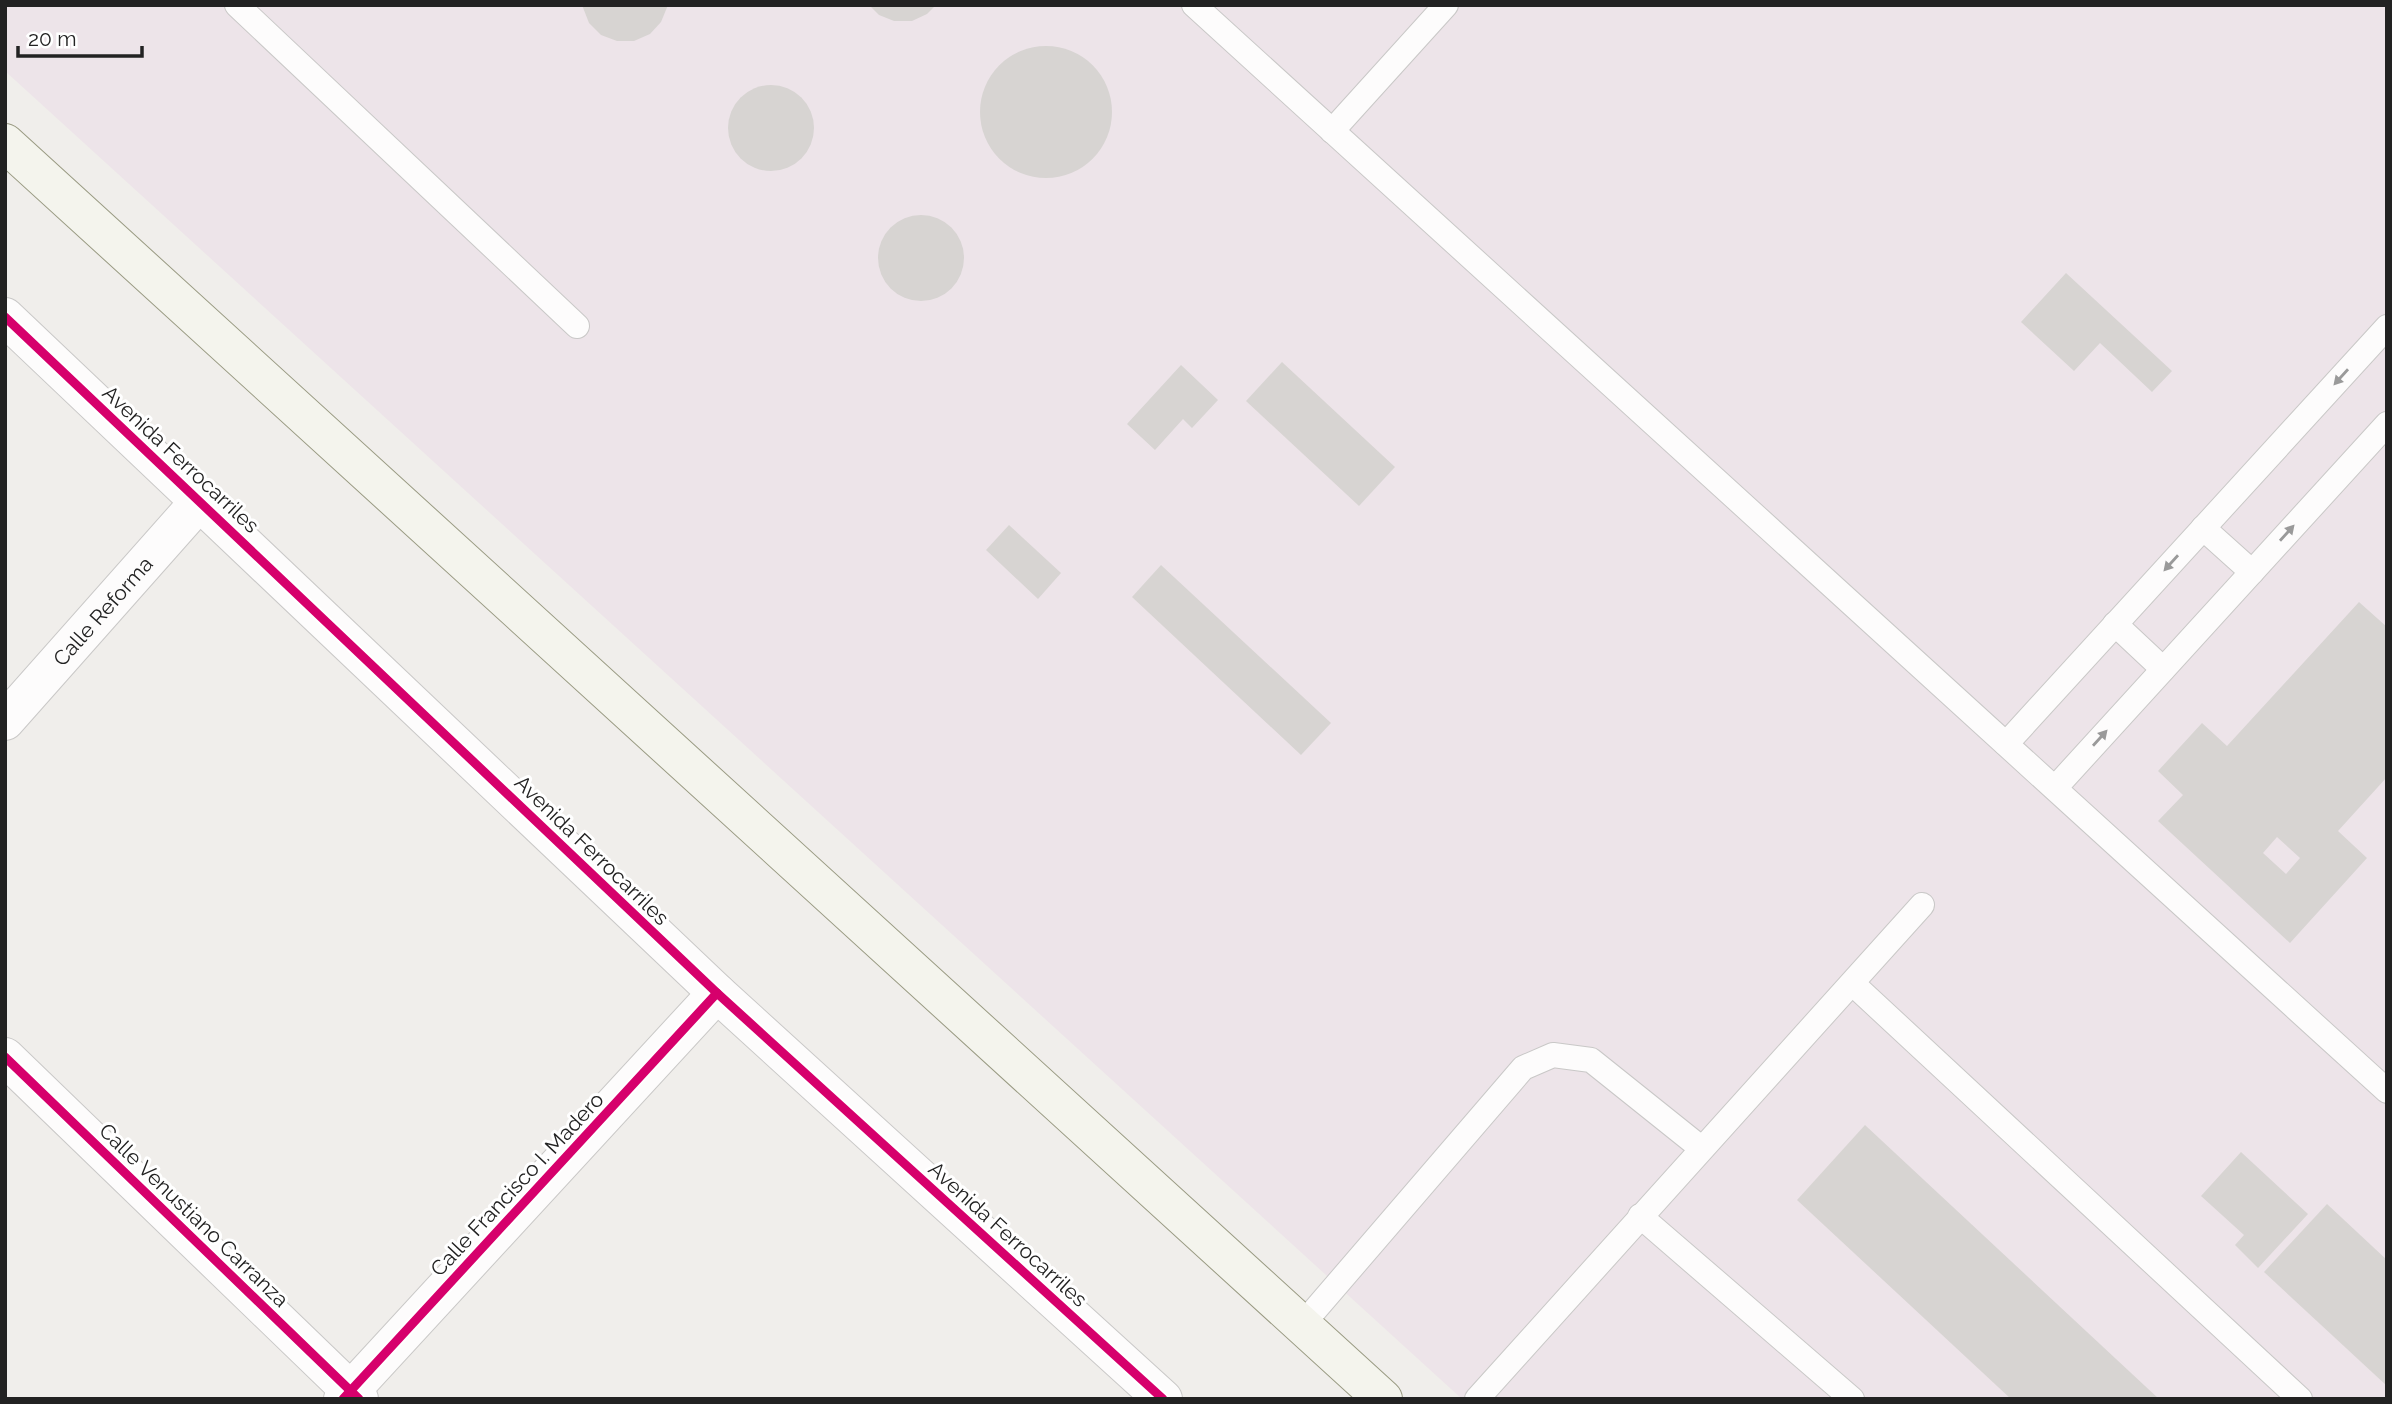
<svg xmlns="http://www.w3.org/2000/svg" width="2392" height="1404" viewBox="0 0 2392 1404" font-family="Raleway,sans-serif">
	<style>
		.industrial { fill: #ede4e9 }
		.building { fill: #d7d4d2; fill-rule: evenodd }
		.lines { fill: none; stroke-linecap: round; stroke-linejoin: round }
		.service-casing { stroke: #c9c8c7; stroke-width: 26 }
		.minor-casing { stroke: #c9c8c7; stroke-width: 40 }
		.secondary-casing { stroke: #999a82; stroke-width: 40 }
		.service { stroke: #fdfcfc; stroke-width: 24 }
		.minor { stroke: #fdfcfc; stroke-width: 38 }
		.secondary { stroke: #f4f4ed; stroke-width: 38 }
		.cycleway-casing { stroke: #fff; stroke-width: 13 }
		.cycleway { stroke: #d6006c; stroke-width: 9 }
		.oneway { fill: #9a9a9a }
		.labels { text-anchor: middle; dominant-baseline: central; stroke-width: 6; stroke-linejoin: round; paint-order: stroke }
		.street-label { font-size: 21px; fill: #222; stroke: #fff }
	</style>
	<rect width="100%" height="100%" fill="#f0eeeb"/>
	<path class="industrial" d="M 5,5 L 2387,5 L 2387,1399 L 1462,1399 L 5,71 Z"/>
	<g class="building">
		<path d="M 582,5 L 668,5 L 661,22 L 650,34 L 634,41 L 617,41 L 601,35 L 589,23 Z"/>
		<path d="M 869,5 L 936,5 L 927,14 L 912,21 L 894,21 L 879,15 Z"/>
		<circle cx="1046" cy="112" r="66"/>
		<circle cx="771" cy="128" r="43"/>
		<circle cx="921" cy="258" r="43"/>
		<path d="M 2066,273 L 2172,371 L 2152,392 L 2100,343 L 2074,371 L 2021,322 Z"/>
		<path d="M 1282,362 L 1395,467 L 1359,506 L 1246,401 Z"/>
		<path d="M 1181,365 L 1218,400 L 1192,428 L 1183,419 L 1155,450 L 1127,424 Z"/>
		<path d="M 1009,525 L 1061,573 L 1038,599 L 986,550 Z"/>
		<path d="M 1161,565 L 1331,723 L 1301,755 L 1132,597 Z"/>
		<path d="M 2359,602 L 2387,627 L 2387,777 L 2338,831 L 2367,858 L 2290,943 L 2158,821 L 2183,795 L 2158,771 L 2202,723 L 2227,746 ZM 2277,837 L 2300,858 L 2286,874 L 2263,853 Z"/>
		<path d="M 1865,1125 L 2159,1399 L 2011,1399 L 1797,1200 Z"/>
		<path d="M 2241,1152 L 2308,1214 L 2258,1268 L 2235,1245 L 2244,1235 L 2201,1196 Z"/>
		<path d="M 2327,1204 L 2387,1260 L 2387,1386 L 2264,1272 Z"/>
	</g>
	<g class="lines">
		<defs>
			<g id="service">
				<path d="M 237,5 L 577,326"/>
				<path d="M 1194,5 L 2387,1091"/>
				<path d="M 1332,131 L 1446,5"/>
				<path d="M 2203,528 L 2252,572"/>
				<path d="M 2115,624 L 2163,669"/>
				<path d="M 2006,744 L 2387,327"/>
				<path d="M 2055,788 L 2387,424"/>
				<path d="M 1853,984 L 2300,1399"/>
				<path d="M 1640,1216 L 1852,1399"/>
				<path d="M 1302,1325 L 1523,1068 L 1553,1055 L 1591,1060 L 1701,1148"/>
				<path d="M 1477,1399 L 1922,905"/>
			</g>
			<g id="minor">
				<path d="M 5,317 L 717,993 L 1163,1399"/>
				<path id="s1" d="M 5,721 L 200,501"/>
				<path d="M 5,1057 L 359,1399"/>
				<path d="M 343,1399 L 717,993"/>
			</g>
			<path id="secondary" d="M 5,143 L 1383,1399"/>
		</defs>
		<use href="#service" class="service-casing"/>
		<use href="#minor" class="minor-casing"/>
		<use href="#secondary" class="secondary-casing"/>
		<use href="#service" class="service"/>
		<use href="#minor" class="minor"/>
		<use href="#secondary" class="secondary"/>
		<defs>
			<g id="cycleway">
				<path d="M 5,317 L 717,993 L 1163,1399"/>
				<path d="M 5,1057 L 359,1399"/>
				<path d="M 343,1399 L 717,993"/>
			</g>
		</defs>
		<use href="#cycleway" class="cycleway-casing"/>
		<use href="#cycleway" class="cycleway"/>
	</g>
	<defs><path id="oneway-solid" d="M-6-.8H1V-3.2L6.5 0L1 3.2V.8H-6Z" transform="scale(1.75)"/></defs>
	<g class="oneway">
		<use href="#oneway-solid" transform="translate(2341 377) rotate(132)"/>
		<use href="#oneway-solid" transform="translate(2287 533) rotate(-48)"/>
		<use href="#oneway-solid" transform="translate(2171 563) rotate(132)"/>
		<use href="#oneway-solid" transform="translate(2100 738) rotate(-48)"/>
	</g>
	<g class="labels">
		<g class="street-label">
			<text transform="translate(181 459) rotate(43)">Avenida Ferrocarriles</text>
			<text stroke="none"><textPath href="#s1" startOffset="147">Calle Reforma</textPath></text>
			<text transform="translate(592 850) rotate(44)">Avenida Ferrocarriles</text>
			<text transform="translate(517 1184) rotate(-47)">Calle Francisco I. Madero</text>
			<text transform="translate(194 1215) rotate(44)">Calle Venustiano Carranza</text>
			<text transform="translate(1008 1234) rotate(42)">Avenida Ferrocarriles</text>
		</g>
	</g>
	<rect width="2392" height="1404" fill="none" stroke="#222222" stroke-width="14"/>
	<path d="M18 46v10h124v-10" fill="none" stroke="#222222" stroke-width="3.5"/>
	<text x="28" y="46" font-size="21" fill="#222222" stroke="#ffffff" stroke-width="5" paint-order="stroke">20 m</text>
</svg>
